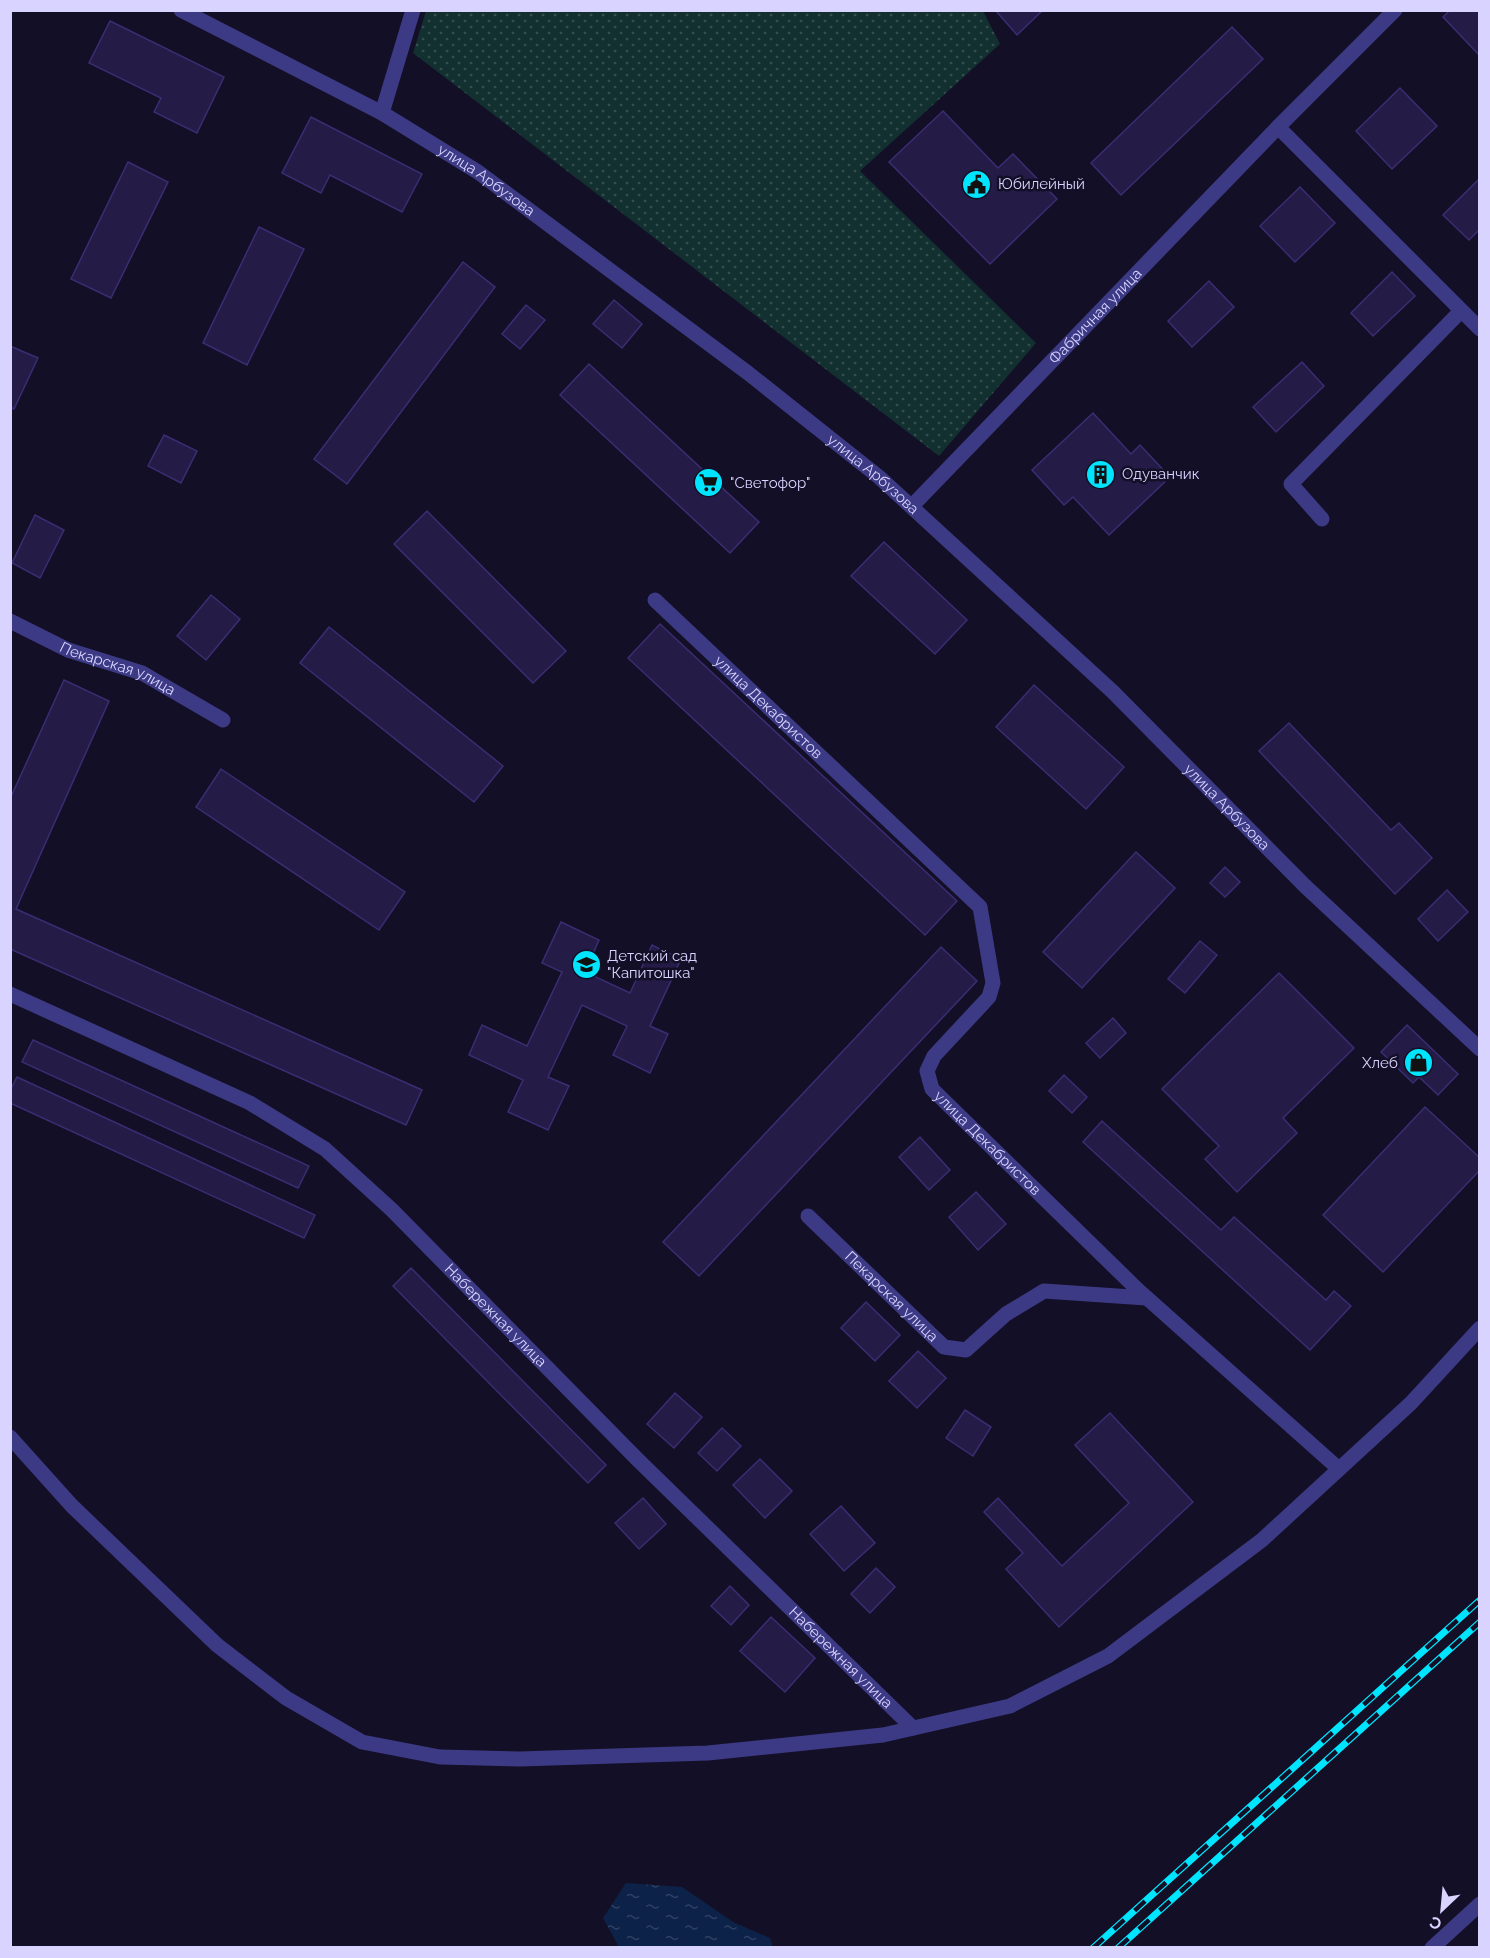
<svg xmlns="http://www.w3.org/2000/svg" width="1490" height="1958" viewBox="0 0 1490 1958" font-family="Raleway,sans-serif">
	<style>
		.park { fill: url(#park-dots) }
		.water { fill: url(#water-ripples) }
		.building { fill: #241b47; stroke: #3b2d73; stroke-width: 1.5 }
		.lines { fill: none; stroke-linecap: round; stroke-linejoin: round }
		.minor { stroke: #3d3a85; stroke-width: 15 }
		.rail-casing { stroke: #00e5ff; stroke-width: 7 }
		.rail { stroke: #130f26; stroke-width: 4.5; stroke-dasharray: 14; stroke-linecap: butt }
		.labels { text-anchor: middle; dominant-baseline: central; stroke-width: 5; stroke-linejoin: round; paint-order: stroke }
		.street-label { font-size: 15px; fill: #d9d4ff; stroke: #130f26 }
		.poi-label { font-size: 15px; fill: #d9d4ff; stroke: #130f26; text-anchor: start }
	</style>
	<defs>
		<pattern id="park-dots" width="8" height="8" patternUnits="userSpaceOnUse" patternTransform="scale(1.5)"><rect width="8" height="8" fill="#12302f"/><path d="M2 2h.1M6 6h.1" fill="none" stroke="#344d4e" stroke-width="1.8" stroke-linecap="round"/></pattern>
		<pattern id="water-ripples" width="26" height="14" patternUnits="userSpaceOnUse" patternTransform="scale(1.5)"><rect width="26" height="14" fill="#0c2248"/><path d="M2 4q2-2 4 0t4 0M15 11q2-2 4 0t4 0" fill="none" stroke="#2f4163"/></pattern>
	</defs>
	<rect width="100%" height="100%" fill="#130f26"/>
	<path class="park" d="M 426,11 L 983,11 L 1000,44 L 860,171 L 1036,343 L 939,456 L 413,53 Z"/>
	<path class="water" d="M 626,1883 L 682,1887 L 733,1922 L 770,1938 L 773,1947 L 619,1947 L 603,1918 Z"/>
	<g class="building">
		<path d="M 995,10 L 1043,10 L 1017,35 Z"/>
		<path d="M 1450,10 L 1480,10 L 1479,55 L 1443,17 Z"/>
		<path d="M 110,21 L 224,77 L 197,133 L 154,112 L 161,98 L 89,63 Z"/>
		<path d="M 1232,27 L 1263,59 L 1121,195 L 1091,163 Z"/>
		<path d="M 1400,88 L 1437,126 L 1392,169 L 1356,131 Z"/>
		<path d="M 943,111 L 998,168 L 1013,154 L 1057,199 L 990,264 L 889,162 Z"/>
		<path d="M 311,117 L 422,174 L 402,212 L 330,175 L 321,193 L 282,173 Z"/>
		<path d="M 128,162 L 168,182 L 111,298 L 71,279 Z"/>
		<path d="M 1480,178 L 1480,229 L 1469,240 L 1443,215 Z"/>
		<path d="M 1300,187 L 1335,223 L 1295,262 L 1260,226 Z"/>
		<path d="M 259,227 L 304,249 L 247,365 L 203,343 Z"/>
		<path d="M 463,262 L 495,287 L 347,484 L 314,459 Z"/>
		<path d="M 1392,272 L 1415,296 L 1373,336 L 1351,313 Z"/>
		<path d="M 1209,281 L 1234,307 L 1192,347 L 1168,321 Z"/>
		<path d="M 614,300 L 642,324 L 622,348 L 593,324 Z"/>
		<path d="M 526,305 L 545,320 L 520,349 L 502,334 Z"/>
		<path d="M 10,346 L 38,358 L 14,409 L 10,407 Z"/>
		<path d="M 1302,362 L 1324,386 L 1276,432 L 1253,407 Z"/>
		<path d="M 589,364 L 759,522 L 730,553 L 560,395 Z"/>
		<path d="M 1093,413 L 1131,454 L 1140,445 L 1170,477 L 1109,535 L 1073,497 L 1064,505 L 1032,470 Z"/>
		<path d="M 164,435 L 197,451 L 181,483 L 148,466 Z"/>
		<path d="M 427,511 L 566,651 L 533,683 L 394,544 Z"/>
		<path d="M 35,515 L 64,530 L 40,578 L 12,563 Z"/>
		<path d="M 884,542 L 967,620 L 935,654 L 851,576 Z"/>
		<path d="M 211,595 L 240,619 L 206,660 L 177,636 Z"/>
		<path d="M 660,624 L 957,901 L 925,935 L 628,658 Z"/>
		<path d="M 329,627 L 503,766 L 474,802 L 300,663 Z"/>
		<path d="M 64,680 L 109,701 L 16,909 L 422,1090 L 406,1125 L 10,949 L 10,799 Z"/>
		<path d="M 1034,685 L 1124,767 L 1086,809 L 996,727 Z"/>
		<path d="M 1289,723 L 1391,830 L 1399,823 L 1432,858 L 1395,894 L 1259,751 Z"/>
		<path d="M 221,769 L 405,892 L 379,930 L 196,807 Z"/>
		<path d="M 1136,852 L 1175,888 L 1082,988 L 1043,952 Z"/>
		<path d="M 1225,867 L 1240,882 L 1225,897 L 1210,883 Z"/>
		<path d="M 1447,890 L 1468,912 L 1438,941 L 1418,919 Z"/>
		<path d="M 561,922 L 599,940 L 585,972 L 630,993 L 652,945 L 681,959 L 650,1026 L 668,1034 L 650,1073 L 613,1055 L 627,1026 L 582,1005 L 548,1077 L 569,1086 L 548,1130 L 508,1112 L 523,1080 L 469,1055 L 482,1025 L 527,1046 L 562,972 L 542,963 Z"/>
		<path d="M 1200,941 L 1217,955 L 1185,993 L 1168,979 Z"/>
		<path d="M 941,947 L 977,981 L 699,1276 L 663,1242 Z"/>
		<path d="M 1279,973 L 1354,1048 L 1283,1118 L 1297,1133 L 1237,1192 L 1205,1159 L 1219,1146 L 1162,1089 Z"/>
		<path d="M 1113,1018 L 1126,1033 L 1100,1058 L 1086,1043 Z"/>
		<path d="M 1407,1025 L 1458,1074 L 1438,1095 L 1419,1077 L 1413,1083 L 1381,1052 Z"/>
		<path d="M 33,1040 L 309,1166 L 298,1188 L 22,1062 Z"/>
		<path d="M 1064,1075 L 1087,1097 L 1072,1113 L 1049,1091 Z"/>
		<path d="M 17,1077 L 315,1215 L 304,1238 L 10,1103 L 10,1091 Z"/>
		<path d="M 1425,1107 L 1480,1158 L 1480,1170 L 1383,1272 L 1323,1215 Z"/>
		<path d="M 1102,1121 L 1221,1230 L 1234,1217 L 1326,1300 L 1334,1291 L 1351,1306 L 1310,1350 L 1083,1142 Z"/>
		<path d="M 920,1137 L 950,1170 L 929,1190 L 899,1157 Z"/>
		<path d="M 976,1192 L 1006,1224 L 978,1250 L 949,1217 Z"/>
		<path d="M 411,1268 L 606,1465 L 588,1483 L 393,1286 Z"/>
		<path d="M 866,1302 L 900,1335 L 875,1361 L 841,1328 Z"/>
		<path d="M 918,1351 L 946,1378 L 917,1408 L 889,1381 Z"/>
		<path d="M 675,1393 L 702,1417 L 674,1448 L 647,1424 Z"/>
		<path d="M 965,1410 L 991,1427 L 973,1456 L 946,1438 Z"/>
		<path d="M 1110,1413 L 1193,1502 L 1059,1627 L 1006,1569 L 1023,1553 L 984,1512 L 998,1498 L 1062,1566 L 1129,1503 L 1075,1445 Z"/>
		<path d="M 722,1428 L 741,1446 L 717,1471 L 698,1453 Z"/>
		<path d="M 760,1459 L 792,1491 L 765,1518 L 733,1485 Z"/>
		<path d="M 643,1498 L 666,1524 L 639,1549 L 615,1523 Z"/>
		<path d="M 841,1506 L 875,1543 L 844,1571 L 810,1534 Z"/>
		<path d="M 876,1568 L 895,1587 L 870,1613 L 851,1594 Z"/>
		<path d="M 730,1586 L 749,1605 L 731,1625 L 711,1606 Z"/>
		<path d="M 771,1617 L 815,1658 L 785,1692 L 740,1651 Z"/>
	</g>
	<g class="lines">
		<g class="minor">
			<path id="s1" d="M 181,10 L 382,113 L 478,172 L 748,373 L 879,477 L 1113,692 L 1305,886 L 1480,1049"/>
			<path d="M 382,113 L 413,10"/>
			<path d="M 1278,127 L 1480,329"/>
			<path id="s2" d="M 912,506 L 1278,127 L 1395,10"/>
			<path d="M 1322,519 L 1291,484 L 1461,311"/>
			<path id="s3" d="M 655,600 L 980,907 L 993,983 L 989,997 L 934,1056 L 927,1071 L 932,1089 L 1138,1290 L 1339,1469"/>
			<path id="s4" d="M 10,621 L 68,650 L 142,673 L 223,720"/>
			<path id="s5" d="M 10,994 L 250,1103 L 325,1149 L 392,1210 L 638,1460 L 913,1728"/>
			<path id="s6" d="M 808,1216 L 944,1347 L 966,1350 L 1006,1314 L 1044,1291 L 1146,1298"/>
			<path d="M 10,1437 L 72,1506 L 217,1645 L 286,1698 L 362,1742 L 440,1757 L 520,1759 L 708,1753 L 883,1735 L 1010,1706 L 1108,1656 L 1262,1540 L 1411,1403 L 1480,1328"/>
			<path d="M 1432,1948 L 1480,1904"/>
		</g>
		<defs>
			<g id="rail">
				<path d="M 1093,1948 L 1480,1600"/>
				<path d="M 1118,1948 L 1480,1622"/>
			</g>
		</defs>
		<use href="#rail" class="rail-casing"/>
		<use href="#rail" class="rail"/>
	</g>
	<defs>
		<symbol id="civic-disc" viewBox="-11 -11 22 22"><circle r="9.5" fill="#00e5ff" stroke="#130f26"/><path d="M-.6-6.5H3V-4.5H.6V-3L4-1V1h2V6H-6V1h2V-1L-.6-3ZM-1.2 2.5V6h2.4V2.5Z" fill="#111"/></symbol>
		<symbol id="building-disc" viewBox="-11 -11 22 22"><circle r="9.5" fill="#00e5ff" stroke="#130f26"/><path d="M-4-6H4V6H1V3H-1V6H-4ZM-2.5-4.3h1.7v1.8h-1.7ZM.8-4.3h1.7v1.8H.8ZM-2.5-1h1.7V.8h-1.7ZM.8-1h1.7V.8H.8Z" fill="#111"/></symbol>
		<symbol id="supermarket-disc" viewBox="-11 -11 22 22"><circle r="9.5" fill="#00e5ff" stroke="#130f26"/><path d="M-6-5.5h2.5l.6 2H6L4.5 2H-2.5L-4.4-4H-6ZM-1.5 3.2a1.3 1.3 0 1 0 .1 0ZM3 3.2a1.3 1.3 0 1 0 .1 0Z" fill="#111"/></symbol>
		<symbol id="school-disc" viewBox="-11 -11 22 22"><circle r="9.5" fill="#00e5ff" stroke="#130f26"/><path d="M0-5L7-2L0 1L-7-2ZM-4 1L0 2.5L4 1V4Q0 6-4 4Z" fill="#111"/></symbol>
		<symbol id="shop-disc" viewBox="-11 -11 22 22"><circle r="9.5" fill="#00e5ff" stroke="#130f26"/><path d="M-5-2.5h2.3a2.7 3.5 0 0 1 5.4 0H5L5.5 6h-11ZM-1.5-2.5h3a1.5 2.3 0 0 0-3 0Z" fill="#111"/></symbol>
	</defs>
	<g fill-rule="evenodd">
		<use href="#civic-disc" x="960" y="168" width="33" height="33"/>
		<use href="#building-disc" x="1084" y="458" width="33" height="33"/>
		<use href="#supermarket-disc" x="692" y="466" width="33" height="33"/>
		<use href="#school-disc" x="570" y="948" width="33" height="33"/>
		<use href="#shop-disc" x="1402" y="1046" width="33" height="33"/>
	</g>
	<g class="labels">
		<g class="street-label">
			<text stroke="none"><textPath href="#s1" startOffset="350">улица Арбузова</textPath></text>
			<text stroke="none"><textPath href="#s2" startOffset="264">Фабричная улица</textPath></text>
			<text stroke="none"><textPath href="#s1" startOffset="836">улица Арбузова</textPath></text>
			<text stroke="none"><textPath href="#s4" startOffset="118">Пекарская улица</textPath></text>
			<text stroke="none"><textPath href="#s3" startOffset="156">улица Декабристов</textPath></text>
			<text stroke="none"><textPath href="#s1" startOffset="1322">улица Арбузова</textPath></text>
			<text stroke="none"><textPath href="#s3" startOffset="732">улица Декабристов</textPath></text>
			<text stroke="none"><textPath href="#s6" startOffset="116">Пекарская улица</textPath></text>
			<text stroke="none"><textPath href="#s5" startOffset="590">Набережная улица</textPath></text>
			<text stroke="none"><textPath href="#s5" startOffset="1076">Набережная улица</textPath></text>
		</g>
		<g class="poi-label">
			<text x="998" y="184">Юбилейный</text>
			<text x="1122" y="474">Одуванчик</text>
			<text x="730" y="483">"Светофор"</text>
			<text x="607" y="956">Детский сад<tspan x="607" dy="17">"Капитошка"</tspan></text>
			<text x="1398" y="1063" text-anchor="end">Хлеб</text>
		</g>
	</g>
	<rect width="1490" height="1958" fill="none" stroke="#d9d4ff" stroke-width="24"/>
	<g transform="translate(1442 1910) rotate(206)" stroke="#130f26" stroke-width="4.5" paint-order="stroke">
	<path d="M0-4.5L10 22L0 15L-10 22Z" fill="#d9d4ff"/>
	<text y="-9" font-size="16" font-weight="bold" text-anchor="middle" fill="#d9d4ff">С</text>
	</g>
</svg>
